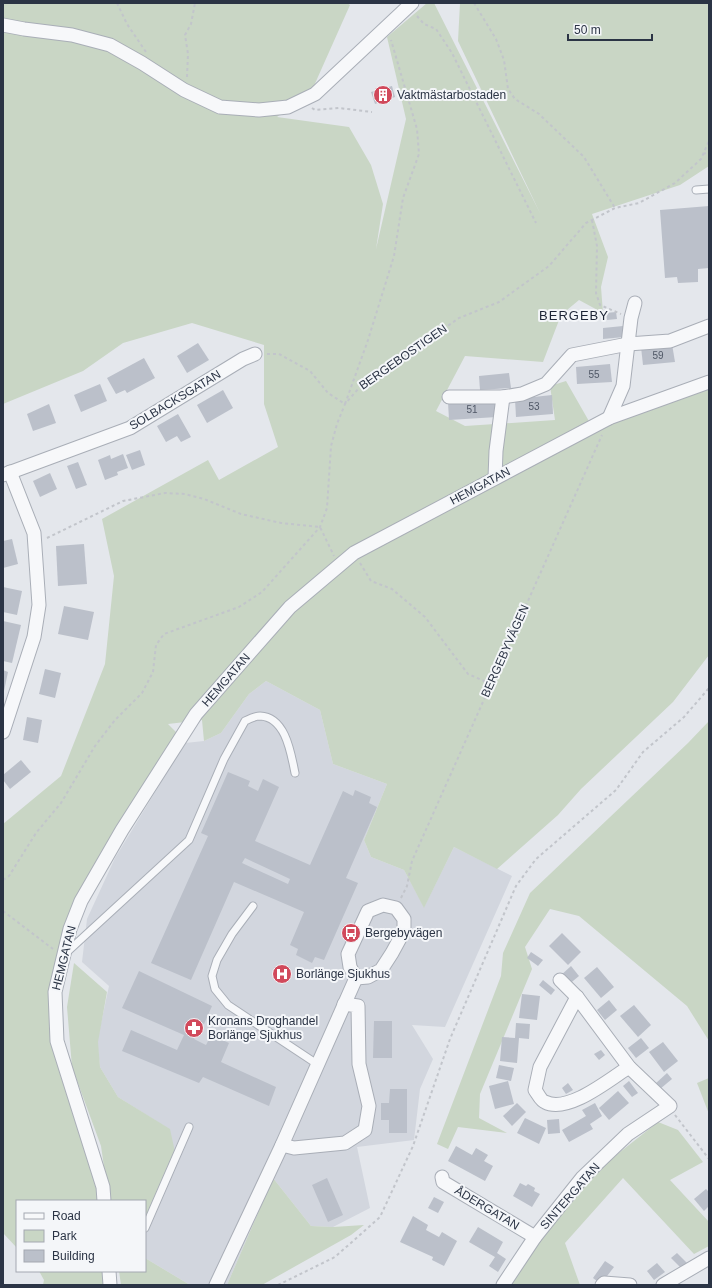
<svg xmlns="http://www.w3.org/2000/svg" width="712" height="1288" viewBox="0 0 712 1288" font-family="Helvetica,sans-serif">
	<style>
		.built { fill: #d2d6de }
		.green { fill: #c9d6c5 }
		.building { fill: #bbc0ca; fill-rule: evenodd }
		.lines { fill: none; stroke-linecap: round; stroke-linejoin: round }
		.service-casing { stroke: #a9aeb7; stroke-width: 9 }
		.minor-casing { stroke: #a9aeb7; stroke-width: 15 }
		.path { stroke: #c2c5cb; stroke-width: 2; stroke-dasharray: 3 3; stroke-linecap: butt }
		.service { stroke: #f7f8fa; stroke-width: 7 }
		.minor { stroke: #f7f8fa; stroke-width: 13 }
		.labels { text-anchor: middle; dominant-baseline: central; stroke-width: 4; stroke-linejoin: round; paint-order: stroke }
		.number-label { font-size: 10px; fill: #4f5766 }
		.poi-label { font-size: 12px; fill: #2b3445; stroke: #f4f6f9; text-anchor: start }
		.street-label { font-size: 12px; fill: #2b3445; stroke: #f4f6f9 }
		.neighbourhood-label { font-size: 13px; letter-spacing: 1px; fill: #1d2536; stroke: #f4f6f9 }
	</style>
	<rect width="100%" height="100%" fill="#e4e7ec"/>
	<path class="built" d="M 266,681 L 320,710 L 333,764 L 387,784 L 364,840 L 371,857 L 404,870 L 424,907 L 454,847 L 512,876 L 445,1027 L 412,1025 L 433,1059 L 420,1089 L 414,1140 L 357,1147 L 370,1208 L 333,1227 L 311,1226 L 273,1178 L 227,1285 L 190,1285 L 145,1258 L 145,1223 L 169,1129 L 118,1097 L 100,1067 L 97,1042 L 109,986 L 82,962 L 87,919 L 115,858 L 185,743 L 204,741 L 221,733 L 249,694 Z"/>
	<g class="green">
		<path d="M 3,3 L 347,3 L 350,5 L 313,88 L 277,117 L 349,127 L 371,165 L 383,204 L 376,249 L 406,119 L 387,37 L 427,3 L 434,3 L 540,213 L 458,41 L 460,3 L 709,3 L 709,166 L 680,185 L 592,214 L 608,257 L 601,287 L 603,313 L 579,300 L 561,315 L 543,362 L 465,356 L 436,411 L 465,426 L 555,420 L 550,386 L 566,381 L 594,430 L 709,385 L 709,655 L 673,702 L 581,789 L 558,815 L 497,869 L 454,847 L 424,908 L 404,870 L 371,857 L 364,840 L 387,784 L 333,764 L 320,710 L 266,681 L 249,694 L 221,733 L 204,741 L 202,720 L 168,724 L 177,733 L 77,900 L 51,993 L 98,1186 L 99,1201 L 17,1201 L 17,1248 L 3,1233 L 3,824 L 61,776 L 105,664 L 114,576 L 102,519 L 208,460 L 219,480 L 278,447 L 264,404 L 264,345 L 192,323 L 123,343 L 83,371 L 3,404 Z"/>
		<path d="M 709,721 L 709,1041 L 687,1006 L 579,916 L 550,909 L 525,947 L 532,969 L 480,1094 L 479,1118 L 507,1133 L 458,1127 L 448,1149 L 437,1144 L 501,976 L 503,953 L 530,893 L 688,743 Z"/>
		<path d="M 74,963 L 107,992 L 98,1042 L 100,1067 L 118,1097 L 170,1129 L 175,1152 L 145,1223 L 145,1201 L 109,1201 L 101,1146 L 72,1067 L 67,1007 Z"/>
		<path d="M 709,1078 L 709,1114 L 697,1083 Z"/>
		<path d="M 658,1122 L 678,1130 L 703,1162 L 670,1180 L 709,1222 L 709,1246 L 694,1254 L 623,1178 L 565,1243 L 580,1285 L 508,1285 L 540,1238 L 586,1179 Z"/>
		<path d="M 273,1178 L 311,1226 L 333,1227 L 364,1225 L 351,1235 L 262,1285 L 227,1285 Z"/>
		<path d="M 145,1258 L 190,1285 L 121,1285 L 119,1271 L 145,1271 Z"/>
		<path d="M 39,1271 L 105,1271 L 106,1285 L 43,1285 L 44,1280 Z"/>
	</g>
	<g class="building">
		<path d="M 392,86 L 395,97 L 375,104 L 371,92 Z"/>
		<path d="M 709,206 L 709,268 L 698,269 L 698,282 L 678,283 L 677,277 L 665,278 L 660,210 Z"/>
		<path d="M 616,312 L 617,319 L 607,320 L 606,313 Z"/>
		<path d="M 623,326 L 624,337 L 603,339 L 603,328 Z"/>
		<path d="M 198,343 L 209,360 L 187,373 L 177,356 Z"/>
		<path d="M 672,344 L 675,362 L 643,365 L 641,347 Z"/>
		<path d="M 144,358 L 155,378 L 127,393 L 125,390 L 116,394 L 107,378 Z"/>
		<path d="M 610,364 L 612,382 L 577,384 L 576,367 Z"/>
		<path d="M 509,373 L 511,388 L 480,390 L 479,376 Z"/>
		<path d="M 100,384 L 107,401 L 81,412 L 74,395 Z"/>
		<path d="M 223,390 L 233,408 L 207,423 L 197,405 Z"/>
		<path d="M 552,395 L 553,414 L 516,417 L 515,399 Z"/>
		<path d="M 495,398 L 497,417 L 449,420 L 448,402 Z"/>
		<path d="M 49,404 L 56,423 L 33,431 L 27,414 Z"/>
		<path d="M 178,414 L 191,437 L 181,442 L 177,436 L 166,442 L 157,426 Z"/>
		<path d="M 140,450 L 145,465 L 132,470 L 126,455 Z"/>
		<path d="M 123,454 L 128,468 L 117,472 L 118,475 L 105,480 L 98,460 L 110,455 L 111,459 Z"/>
		<path d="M 78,462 L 87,485 L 76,489 L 67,466 Z"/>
		<path d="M 50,473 L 57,489 L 40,497 L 33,481 Z"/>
		<path d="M 12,539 L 18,564 L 3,568 L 3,541 Z"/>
		<path d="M 84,544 L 87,584 L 58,586 L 56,546 Z"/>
		<path d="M 3,587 L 22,591 L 17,615 L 3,612 Z"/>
		<path d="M 64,606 L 94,612 L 88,640 L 58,634 Z"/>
		<path d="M 3,621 L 21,625 L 12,663 L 3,661 Z"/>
		<path d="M 45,669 L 61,673 L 55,698 L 39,694 Z"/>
		<path d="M 3,670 L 8,672 L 4,691 L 3,691 Z"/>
		<path d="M 27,717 L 42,720 L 38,743 L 23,740 Z"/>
		<path d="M 21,760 L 31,772 L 10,789 L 3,780 L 3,775 Z"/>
		<path d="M 228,772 L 250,781 L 248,786 L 258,791 L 263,779 L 279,787 L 255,841 L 310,865 L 343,791 L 353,796 L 355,790 L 371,797 L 369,803 L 377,807 L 346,878 L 358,883 L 324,960 L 315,957 L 312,963 L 296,955 L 298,949 L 290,945 L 304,912 L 234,882 L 191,980 L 151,963 L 208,836 L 201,833 ZM 245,858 L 290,879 L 288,884 L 242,863 Z"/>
		<path d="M 562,933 L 581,952 L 568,965 L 549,946 Z"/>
		<path d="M 531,952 L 543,960 L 538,966 L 527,958 Z"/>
		<path d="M 571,966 L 579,976 L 567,986 L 559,977 Z"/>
		<path d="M 597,967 L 614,987 L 601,998 L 584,978 Z"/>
		<path d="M 139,971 L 212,1006 L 204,1024 L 202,1023 L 194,1039 L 206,1045 L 211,1035 L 229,1043 L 221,1062 L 276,1087 L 269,1106 L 203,1077 L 199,1083 L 122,1051 L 131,1030 L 177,1050 L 184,1035 L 122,1008 Z"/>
		<path d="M 543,980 L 555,990 L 551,995 L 539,985 Z"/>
		<path d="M 522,994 L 540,996 L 537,1020 L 519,1018 Z"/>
		<path d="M 609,1000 L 617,1010 L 605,1020 L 597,1010 Z"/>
		<path d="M 634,1005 L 651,1025 L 638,1037 L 620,1016 Z"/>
		<path d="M 374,1021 L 392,1021 L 392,1058 L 373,1058 Z"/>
		<path d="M 516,1023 L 530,1024 L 529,1039 L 519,1038 L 517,1063 L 500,1061 L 502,1037 L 515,1038 Z"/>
		<path d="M 641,1038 L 649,1048 L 636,1058 L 628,1048 Z"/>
		<path d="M 663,1042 L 678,1061 L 664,1072 L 649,1052 Z"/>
		<path d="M 601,1050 L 605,1055 L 599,1060 L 594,1054 Z"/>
		<path d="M 499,1065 L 514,1068 L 511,1081 L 496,1078 Z"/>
		<path d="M 667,1073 L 672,1079 L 660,1089 L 655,1084 Z"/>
		<path d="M 508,1081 L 514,1104 L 495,1109 L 489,1086 Z"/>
		<path d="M 629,1081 L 638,1093 L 632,1097 L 623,1086 Z"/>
		<path d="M 568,1083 L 573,1090 L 566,1094 L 562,1088 Z"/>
		<path d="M 390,1089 L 407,1089 L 407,1133 L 389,1133 L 389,1120 L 381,1120 L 381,1103 L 389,1103 Z"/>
		<path d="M 618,1091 L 629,1103 L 609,1120 L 599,1108 Z"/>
		<path d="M 517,1103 L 526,1112 L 512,1126 L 503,1116 Z"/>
		<path d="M 595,1103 L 602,1116 L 590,1124 L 593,1129 L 569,1142 L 562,1130 L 586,1116 L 582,1110 Z"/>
		<path d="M 525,1118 L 546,1128 L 539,1144 L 517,1133 Z"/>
		<path d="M 559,1119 L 560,1133 L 548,1134 L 547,1120 Z"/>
		<path d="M 456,1146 L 472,1155 L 476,1148 L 488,1155 L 484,1161 L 493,1166 L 485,1181 L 448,1161 Z"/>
		<path d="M 327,1178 L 343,1215 L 328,1222 L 312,1185 Z"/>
		<path d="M 520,1183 L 526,1186 L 528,1184 L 535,1188 L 534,1191 L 540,1194 L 532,1207 L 513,1196 Z"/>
		<path d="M 706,1189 L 709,1192 L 709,1206 L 704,1211 L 694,1199 Z"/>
		<path d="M 434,1197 L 444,1202 L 438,1213 L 428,1208 Z"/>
		<path d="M 413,1216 L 428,1225 L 426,1230 L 439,1237 L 442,1232 L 457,1241 L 444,1266 L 432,1260 L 433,1257 L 400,1242 Z"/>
		<path d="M 478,1227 L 503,1242 L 497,1253 L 506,1259 L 498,1272 L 489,1266 L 495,1257 L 469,1242 Z"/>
		<path d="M 677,1253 L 688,1264 L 682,1269 L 671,1258 Z"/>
		<path d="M 605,1261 L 614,1267 L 601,1284 L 593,1278 Z"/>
		<path d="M 657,1263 L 665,1272 L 654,1280 L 647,1271 Z"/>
	</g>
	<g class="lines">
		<defs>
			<g id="service">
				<path d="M 696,190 L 709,189"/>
				<path d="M 253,906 L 232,934 L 217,960 L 212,976 L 215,989 L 228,1005 L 317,1064"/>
				<path d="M 66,953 L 189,840 L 224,759 L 245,721 C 249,719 255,716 260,716 C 286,717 291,754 295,773"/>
				<path d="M 145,1228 L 189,1127"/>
			</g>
			<g id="minor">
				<path d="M 3,25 L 24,29 L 72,35 L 110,45 L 142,63 L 184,90 L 220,107 L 259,110 L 288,107 L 315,94 L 412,3"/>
				<path d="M 449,397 L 503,397 L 522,394 L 546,384 L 572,355 L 628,344 L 670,341 L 709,326"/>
				<path d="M 609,418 L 623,386 L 631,318 L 635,303"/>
				<path d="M 3,475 L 130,428 L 243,359 L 255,354"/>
				<path d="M 495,478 L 496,451 L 503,397"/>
				<path d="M 3,732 L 34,637 L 39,605 L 34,533 L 10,472"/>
				<path d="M 383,905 L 396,908 L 404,919 L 404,931 L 392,953 L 381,970 L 368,977 L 356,978 L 350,967 L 348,954 L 368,911 Z"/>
				<path d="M 577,997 L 540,1067 L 535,1090 C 538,1094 541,1101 545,1102 C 568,1114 610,1079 629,1067"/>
				<path d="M 282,1145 L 294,1148 L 345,1143 L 365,1130 L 369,1106 L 359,1064 L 358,1006 L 344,1004"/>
				<path d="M 442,1177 L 443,1182 L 535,1237"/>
				<path d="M 104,1201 L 103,1187 L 57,1041 L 55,992 L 70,929 L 81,901 L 122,830 L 196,714 L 290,607 L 354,553 L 609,418 L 709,382"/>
				<path d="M 109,1271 L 110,1285"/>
				<path d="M 216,1285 L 282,1145 L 356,978"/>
				<path d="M 503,1285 L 535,1237 L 582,1178 L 628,1134 L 670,1106 L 629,1067 L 577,997 L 560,980"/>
				<path d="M 602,1285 L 604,1283 L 630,1285"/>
				<path d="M 663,1285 L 709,1258"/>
			</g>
		</defs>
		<use href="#service" class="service-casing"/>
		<use href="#minor" class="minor-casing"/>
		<g class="path">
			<path d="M 117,3 L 127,24 L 146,52"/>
			<path d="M 474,3 L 496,39 L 504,60 L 508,89 L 515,99 L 539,114 L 584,157 L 615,208"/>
			<path d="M 417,16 L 424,24 L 436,29 L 452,53 L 536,223"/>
			<path d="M 187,77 L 188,54 L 185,35 L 191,24 L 195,3"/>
			<path d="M 312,108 L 315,110 L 339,108 L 372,112"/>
			<path d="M 703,154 L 709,152"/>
			<path d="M 592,220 L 597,246 L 596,293 L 600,305 L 621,314"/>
			<path d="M 267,354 L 279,354 L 310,371 L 328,393 L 345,404 L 368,340 L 394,256 L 403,198 L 419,154 L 417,129 L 391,40"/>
			<path d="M 47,538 L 123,501 L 165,493 L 185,494 L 204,499 L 241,514 L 281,523 L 320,527 L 334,556"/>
			<path d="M 360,563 L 371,581 L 392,589 L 425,617 L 468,674 L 491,684"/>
			<path d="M 3,880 L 9,876 L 36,833 L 61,803 L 95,746 L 115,720 L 142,693 L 153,672 L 156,645 L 164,634 L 239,607 L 262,592 L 320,527 L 327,508 L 331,446 L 337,424 L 345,404 L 358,389 L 459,318 L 499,302 L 549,266 L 586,223 L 615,208 L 639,203 L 675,183 L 701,159 L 709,141"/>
			<path d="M 401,898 L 407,886 L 412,861 L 602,435"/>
			<path d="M 3,911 L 53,949"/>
			<path d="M 675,1115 L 709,1159"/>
			<path d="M 278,1285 L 335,1257 L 380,1217 L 413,1146 L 450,1039 L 516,886 L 536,859 L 616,790 L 643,752 L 684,717 L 709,688"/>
		</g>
		<use href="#service" class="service"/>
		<use href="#minor" class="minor"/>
	</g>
	<defs>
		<symbol id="building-disc" viewBox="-11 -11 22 22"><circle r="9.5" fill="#d1495b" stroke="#f4f6f9"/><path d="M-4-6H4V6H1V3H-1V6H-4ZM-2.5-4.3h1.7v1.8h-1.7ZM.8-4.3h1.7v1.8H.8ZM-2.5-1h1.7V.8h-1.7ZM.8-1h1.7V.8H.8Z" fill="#fff"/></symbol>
		<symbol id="bus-disc" viewBox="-11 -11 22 22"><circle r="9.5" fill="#d1495b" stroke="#f4f6f9"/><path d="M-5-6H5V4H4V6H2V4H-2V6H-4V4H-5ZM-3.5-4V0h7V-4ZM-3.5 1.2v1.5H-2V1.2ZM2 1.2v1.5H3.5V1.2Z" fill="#fff"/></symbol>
		<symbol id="hospital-disc" viewBox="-11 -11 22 22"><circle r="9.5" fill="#d1495b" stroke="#f4f6f9"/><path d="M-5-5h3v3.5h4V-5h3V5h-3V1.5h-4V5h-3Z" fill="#fff"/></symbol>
		<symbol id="pharmacy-disc" viewBox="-11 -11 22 22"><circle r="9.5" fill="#d1495b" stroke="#f4f6f9"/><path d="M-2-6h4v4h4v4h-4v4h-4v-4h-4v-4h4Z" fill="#fff"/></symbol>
	</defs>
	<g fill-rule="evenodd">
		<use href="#building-disc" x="372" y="84" width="22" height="22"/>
		<use href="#bus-disc" x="340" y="922" width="22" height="22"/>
		<use href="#hospital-disc" x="271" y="963" width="22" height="22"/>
		<use href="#pharmacy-disc" x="183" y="1017" width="22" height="22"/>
	</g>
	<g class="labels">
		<g class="number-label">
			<text x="658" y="355">59</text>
			<text x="594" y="374">55</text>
			<text x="534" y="406">53</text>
			<text x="472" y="409">51</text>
		</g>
		<g class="poi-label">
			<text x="397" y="95">Vaktmästarbostaden</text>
			<text x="365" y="933">Bergebyvägen</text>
			<text x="296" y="974">Borlänge Sjukhus</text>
			<text x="208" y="1021">Kronans Droghandel<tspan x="208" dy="14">Borlänge Sjukhus</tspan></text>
		</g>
		<g class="street-label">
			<text transform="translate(403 357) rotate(-35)">BERGEBOSTIGEN</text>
			<text transform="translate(175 400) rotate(-31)">SOLBACKSGATAN</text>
			<text transform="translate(480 486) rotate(-28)">HEMGATAN</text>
			<text transform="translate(505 651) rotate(-66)">BERGEBYVÄGEN</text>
			<text transform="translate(226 680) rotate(-49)">HEMGATAN</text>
			<text transform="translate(64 958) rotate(-76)">HEMGATAN</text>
			<text transform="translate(570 1196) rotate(-49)">SINTERGATAN</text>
			<text transform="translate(487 1208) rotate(31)">ÅDERGATAN</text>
		</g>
		<g class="neighbourhood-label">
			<text x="574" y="315">BERGEBY</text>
		</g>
	</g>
	<rect width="712" height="1288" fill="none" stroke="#2b3445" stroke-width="8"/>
	<rect x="16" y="1200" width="130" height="72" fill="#f4f6f9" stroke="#a4a8b1"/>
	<rect x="24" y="1213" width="20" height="6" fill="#f7f8fa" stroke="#a4a8b1"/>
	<text x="52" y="1220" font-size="12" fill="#2b3445">Road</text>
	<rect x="24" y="1230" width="20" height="12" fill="#c9d6c5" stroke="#a4a8b1"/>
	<text x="52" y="1240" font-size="12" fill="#2b3445">Park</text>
	<rect x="24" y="1250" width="20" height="12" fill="#bbc0ca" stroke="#a4a8b1"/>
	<text x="52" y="1260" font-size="12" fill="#2b3445">Building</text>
	<path d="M568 34v6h84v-6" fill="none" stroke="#2b3445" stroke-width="2"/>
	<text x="574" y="34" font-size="12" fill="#2b3445" stroke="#f4f6f9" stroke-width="3" paint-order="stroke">50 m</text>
</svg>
